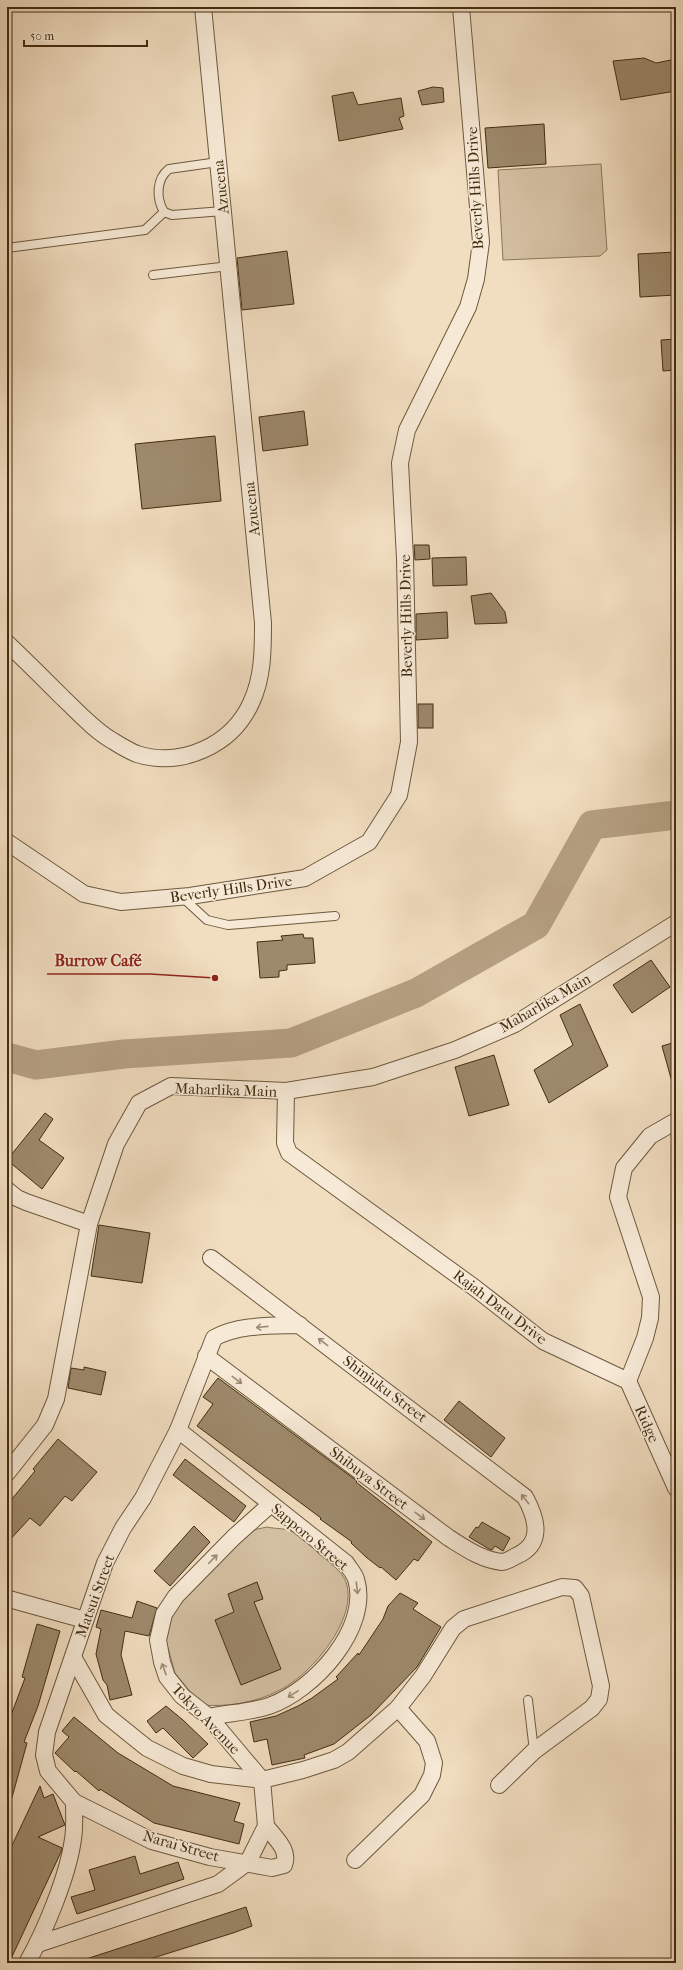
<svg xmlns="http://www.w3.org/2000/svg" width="683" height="1970" viewBox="0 0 683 1970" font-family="'IM FELL French Canon',serif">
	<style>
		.green { fill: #d3bfa2; stroke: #8b7659 }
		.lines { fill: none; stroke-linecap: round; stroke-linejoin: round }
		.river { stroke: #b6a184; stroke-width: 29 }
		.building { fill: #9d896c; stroke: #432d10 }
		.service-casing { stroke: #6e593c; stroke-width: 10 }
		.minor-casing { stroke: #6e593c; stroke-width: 18 }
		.service { stroke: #f6e9d6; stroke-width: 8 }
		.minor { stroke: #f6e9d6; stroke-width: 16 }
		.oneway { stroke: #9c8b73 }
		.labels { text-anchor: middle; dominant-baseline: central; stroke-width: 3; stroke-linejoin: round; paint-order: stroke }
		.street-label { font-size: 15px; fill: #432d10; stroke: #f6e9d6 }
		.leader { fill: none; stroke: #8f2418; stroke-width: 1.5 }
		.callout-dot { fill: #8f2418; stroke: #f6e9d6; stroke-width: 1.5 }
		.callout-label { font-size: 16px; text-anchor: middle; font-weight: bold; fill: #8f2418; stroke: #f6e9d6; stroke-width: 3; stroke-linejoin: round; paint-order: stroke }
	</style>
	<rect width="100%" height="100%" fill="#f1ddc0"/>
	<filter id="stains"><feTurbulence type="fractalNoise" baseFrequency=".005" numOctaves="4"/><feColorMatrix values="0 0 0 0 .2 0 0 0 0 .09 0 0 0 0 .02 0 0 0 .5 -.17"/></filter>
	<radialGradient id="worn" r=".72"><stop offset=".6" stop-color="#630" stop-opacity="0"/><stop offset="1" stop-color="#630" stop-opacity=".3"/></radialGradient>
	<g class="green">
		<path d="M 601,164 L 607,250 L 600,256 L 503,260 L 498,170 Z"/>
		<path d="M 267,1527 C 275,1529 287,1528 294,1532 C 303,1537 312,1547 319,1554 C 328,1561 342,1571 346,1582 C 359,1619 310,1676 278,1691 C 255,1703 227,1707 201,1705 L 175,1673 L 166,1641 L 171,1619 L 178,1603 L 253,1530 Z"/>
	</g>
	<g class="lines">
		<path class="river" d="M 7,1057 L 36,1065 L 124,1054 L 291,1043 L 416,993 L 536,925 L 592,825 L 676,815"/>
	</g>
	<g class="building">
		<path d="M 644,58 L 656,63 L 676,59 L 676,91 L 621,100 L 613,61 Z"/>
		<path d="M 433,87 L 443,88 L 444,102 L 422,105 L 418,91 Z"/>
		<path d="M 353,92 L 358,105 L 401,98 L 404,116 L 399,118 L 403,129 L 339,141 L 332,96 Z"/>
		<path d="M 544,124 L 546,164 L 488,168 L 485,128 Z"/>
		<path d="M 287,251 L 294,304 L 242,310 L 237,258 Z"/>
		<path d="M 676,252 L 676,295 L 640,297 L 638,254 Z"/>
		<path d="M 676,339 L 676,370 L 663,371 L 661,340 Z"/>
		<path d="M 304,411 L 308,445 L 263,451 L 259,417 Z"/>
		<path d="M 215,436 L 221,501 L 142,509 L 135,444 Z"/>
		<path d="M 414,545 L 429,545 L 430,559 L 415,560 Z"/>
		<path d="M 466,557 L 467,585 L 433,586 L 432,558 Z"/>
		<path d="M 491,593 L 505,612 L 507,623 L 475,624 L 471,596 Z"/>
		<path d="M 447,612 L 448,638 L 416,640 L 416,614 Z"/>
		<rect x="418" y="704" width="15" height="24"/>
		<path d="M 303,934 L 304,938 L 313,938 L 315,963 L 287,965 L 287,970 L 279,971 L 279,977 L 260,978 L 257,942 L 283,940 L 281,936 Z"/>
		<path d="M 651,960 L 670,987 L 632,1013 L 613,985 Z"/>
		<path d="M 580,1004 L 608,1066 L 549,1103 L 534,1070 L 573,1045 L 560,1015 Z"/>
		<path d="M 676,1042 L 676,1081 L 672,1082 L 662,1046 Z"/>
		<path d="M 494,1055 L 509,1105 L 469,1116 L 455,1067 Z"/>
		<path d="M 45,1113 L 53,1119 L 39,1140 L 64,1158 L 42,1189 L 7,1160 Z"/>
		<path d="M 99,1225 L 150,1233 L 142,1283 L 91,1276 Z"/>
		<path d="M 84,1367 L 106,1372 L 101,1395 L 68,1388 L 71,1368 L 84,1370 Z"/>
		<path d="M 218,1378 L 357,1481 L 356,1482 L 432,1542 L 418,1561 L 414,1559 L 396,1580 L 381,1567 L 380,1568 L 366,1557 L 351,1543 L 352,1542 L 320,1519 L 321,1518 L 197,1426 L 213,1404 L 203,1397 Z"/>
		<path d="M 459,1401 L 505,1438 L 491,1457 L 444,1420 Z"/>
		<path d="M 58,1439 L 97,1472 L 72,1501 L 65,1496 L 40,1526 L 30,1518 L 7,1543 L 7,1505 L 35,1471 L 33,1469 Z"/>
		<path d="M 185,1459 L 246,1506 L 234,1522 L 173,1475 Z"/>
		<path d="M 482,1522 L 510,1538 L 503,1551 L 495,1546 L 492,1550 L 489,1549 L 469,1537 L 476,1527 L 478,1528 Z"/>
		<path d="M 194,1526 L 210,1542 L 170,1586 L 154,1571 Z"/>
		<path d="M 257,1582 L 263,1599 L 254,1602 L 281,1669 L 241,1685 L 215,1620 L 234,1612 L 228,1594 Z"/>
		<path d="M 400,1593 L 418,1603 L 413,1609 L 441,1627 L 417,1667 L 371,1715 L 334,1744 L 304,1755 L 305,1758 L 272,1765 L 267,1739 L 254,1742 L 250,1722 L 276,1716 L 298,1706 L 312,1698 L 338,1679 L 336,1677 L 358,1653 L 359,1655 L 383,1619 L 388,1606 Z"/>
		<path d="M 137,1601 L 157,1608 L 149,1636 L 125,1631 L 121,1655 L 132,1695 L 110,1700 L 107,1685 L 103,1680 L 96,1654 L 101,1629 L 96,1627 L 101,1610 L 132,1618 Z"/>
		<path d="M 37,1624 L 60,1631 L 38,1706 L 24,1742 L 27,1743 L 11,1801 L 7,1800 L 7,1726 L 25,1678 L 22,1677 Z"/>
		<path d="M 166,1706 L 183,1720 L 208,1744 L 193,1758 L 163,1728 L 156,1733 L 147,1721 Z"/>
		<path d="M 74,1717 L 118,1753 L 173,1786 L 240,1803 L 234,1821 L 244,1824 L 239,1844 L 154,1823 L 100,1789 L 99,1791 L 76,1771 L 75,1772 L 55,1753 L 69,1737 L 62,1731 Z"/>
		<path d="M 40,1786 L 44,1798 L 53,1794 L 65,1825 L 38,1837 L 62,1848 L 61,1852 L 9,1963 L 7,1963 L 7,1856 Z"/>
		<path d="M 135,1856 L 140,1874 L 178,1862 L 184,1879 L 77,1914 L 71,1897 L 95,1890 L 89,1870 Z"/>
		<path d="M 246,1907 L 252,1926 L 233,1933 L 137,1963 L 83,1963 L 83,1960 Z"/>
	</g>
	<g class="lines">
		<defs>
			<g id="service">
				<path d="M 218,162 L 169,169 C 156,179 156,198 164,212 L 172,215 L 223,211"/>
				<path d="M 7,248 L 145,230 L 164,212"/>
				<path d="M 153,275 L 229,266"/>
				<path d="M 182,897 L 207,920 L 228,925 L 335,916"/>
				<path d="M 528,1700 L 534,1751"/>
			</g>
			<g id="minor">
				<path d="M 7,643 C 26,661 44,679 63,698 C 79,713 94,730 113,741 C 121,746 129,751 137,754 C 182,768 232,745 251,703 C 263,678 263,650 263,623 L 203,7"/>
				<path d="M 7,842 L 84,894 L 121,902 L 190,896 L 305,878 L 369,842 L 399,795 L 409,742 L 405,558 L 400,463 L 407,430 L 468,307 L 476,279 L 481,242 L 461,7"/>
				<path d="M 286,1091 L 285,1143 L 289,1153 L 475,1288 L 543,1341 L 628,1381 L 645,1338 L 650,1318 L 651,1297 L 618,1197 L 624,1168 L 650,1136 L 676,1121"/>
				<path d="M 7,1190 L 17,1198 L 26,1202 L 89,1224"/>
				<path d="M 206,1356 L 449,1538 C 465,1548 482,1560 502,1562 C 506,1562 512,1558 516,1556 C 544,1544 537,1519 525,1497 L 211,1258"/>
				<path d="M 628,1381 L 676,1488"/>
				<path d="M 178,1430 L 346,1563 C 349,1568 354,1573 356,1579 C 371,1628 313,1691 269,1706 C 251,1712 228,1713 209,1717"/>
				<path d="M 7,1473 L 45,1425 L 56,1399 L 89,1224 L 116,1144 L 139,1103 L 171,1086 L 286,1091 L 373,1077 L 455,1050 L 515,1024 L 676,923"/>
				<path d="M 9,1599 L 85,1620"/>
				<path d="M 73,1657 L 106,1715 L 147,1748 L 183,1766 L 211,1774 L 262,1780 L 303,1770 L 334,1760 L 348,1752 L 398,1708 L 423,1676 L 453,1628 L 464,1619 L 562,1587 L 575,1588 L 581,1596 L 601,1686 L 599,1699 L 592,1708 L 534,1751 L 499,1785"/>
				<path d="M 266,1826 C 275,1838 290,1850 284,1865 L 272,1868 L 210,1857 L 152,1841 L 74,1802 L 48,1771 L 44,1755 L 47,1732 L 105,1563 L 123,1528 L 143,1498 L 178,1430 L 214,1338 C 239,1324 273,1326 300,1325"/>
				<path d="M 355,1860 L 422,1795 L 432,1775 L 434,1763 L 427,1741 L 398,1708"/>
				<path d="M 38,1944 L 218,1884 L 248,1862 L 266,1826 L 262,1780 L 209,1717 L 182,1696 L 167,1677 L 162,1662 L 158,1640 L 164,1614 L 176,1596 L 234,1537 L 271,1504"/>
				<path d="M 27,1963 C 45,1931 68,1876 73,1839 C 75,1827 74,1815 74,1802"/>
			</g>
		</defs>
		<use href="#service" class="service-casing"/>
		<use href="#minor" class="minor-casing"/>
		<use href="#service" class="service"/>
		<use href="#minor" class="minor"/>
	</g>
	<defs><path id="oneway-shaft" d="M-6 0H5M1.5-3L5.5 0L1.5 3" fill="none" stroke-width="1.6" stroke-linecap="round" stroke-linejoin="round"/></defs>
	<g class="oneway">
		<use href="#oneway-shaft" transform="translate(262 1327) rotate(174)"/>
		<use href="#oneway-shaft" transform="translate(323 1342) rotate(-143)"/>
		<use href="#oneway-shaft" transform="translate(237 1380) rotate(37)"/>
		<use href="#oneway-shaft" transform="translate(525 1499) rotate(-128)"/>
		<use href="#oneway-shaft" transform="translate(420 1516) rotate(37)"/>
		<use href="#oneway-shaft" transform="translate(213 1559) rotate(-46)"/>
		<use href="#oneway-shaft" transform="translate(357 1588) rotate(83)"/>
		<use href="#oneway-shaft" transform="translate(164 1669) rotate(-110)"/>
		<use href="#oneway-shaft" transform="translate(293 1694) rotate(148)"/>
	</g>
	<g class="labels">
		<g class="street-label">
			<text transform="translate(221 187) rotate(-96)">Azucena</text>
			<text transform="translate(475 188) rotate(-93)">Beverly Hills Drive</text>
			<text transform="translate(252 509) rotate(-96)">Azucena</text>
			<text transform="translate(406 616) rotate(-91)">Beverly Hills Drive</text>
			<text transform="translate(231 889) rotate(-8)">Beverly Hills Drive</text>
			<text transform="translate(545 1003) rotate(-30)">Maharlika Main</text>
			<text transform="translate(226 1090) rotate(2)">Maharlika Main</text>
			<text transform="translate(500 1307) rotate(37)">Rajah Datu Drive</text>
			<text transform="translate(385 1389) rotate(37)">Shinjuku Street</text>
			<text transform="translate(647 1424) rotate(66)">Ridge</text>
			<text transform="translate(369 1478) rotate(37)">Shibuya Street</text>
			<text transform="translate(310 1537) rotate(40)">Sapporo Street</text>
			<text transform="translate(95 1596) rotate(-70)">Matsui Street</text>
			<text transform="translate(206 1719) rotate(46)">Tokyo Avenue</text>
			<text transform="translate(181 1846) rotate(16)">Narai Street</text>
		</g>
	</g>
	<path class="leader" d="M215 978L150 974H47"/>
	<circle class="callout-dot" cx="215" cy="978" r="4"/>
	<g class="callout-label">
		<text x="98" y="966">Burrow Café</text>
	</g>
	<rect width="683" height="1970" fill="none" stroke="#f1ddc0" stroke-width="24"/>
	<rect x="8" y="8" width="667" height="1954" fill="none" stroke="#432d10" stroke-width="2"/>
	<rect x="12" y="12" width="659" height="1946" fill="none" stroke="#432d10"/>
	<path d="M24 40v6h123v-6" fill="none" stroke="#432d10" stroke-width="2"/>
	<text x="30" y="40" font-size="12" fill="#432d10" stroke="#f6e9d6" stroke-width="3" paint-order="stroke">50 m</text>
	<rect width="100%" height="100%" filter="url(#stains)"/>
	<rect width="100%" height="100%" fill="url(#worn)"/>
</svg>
